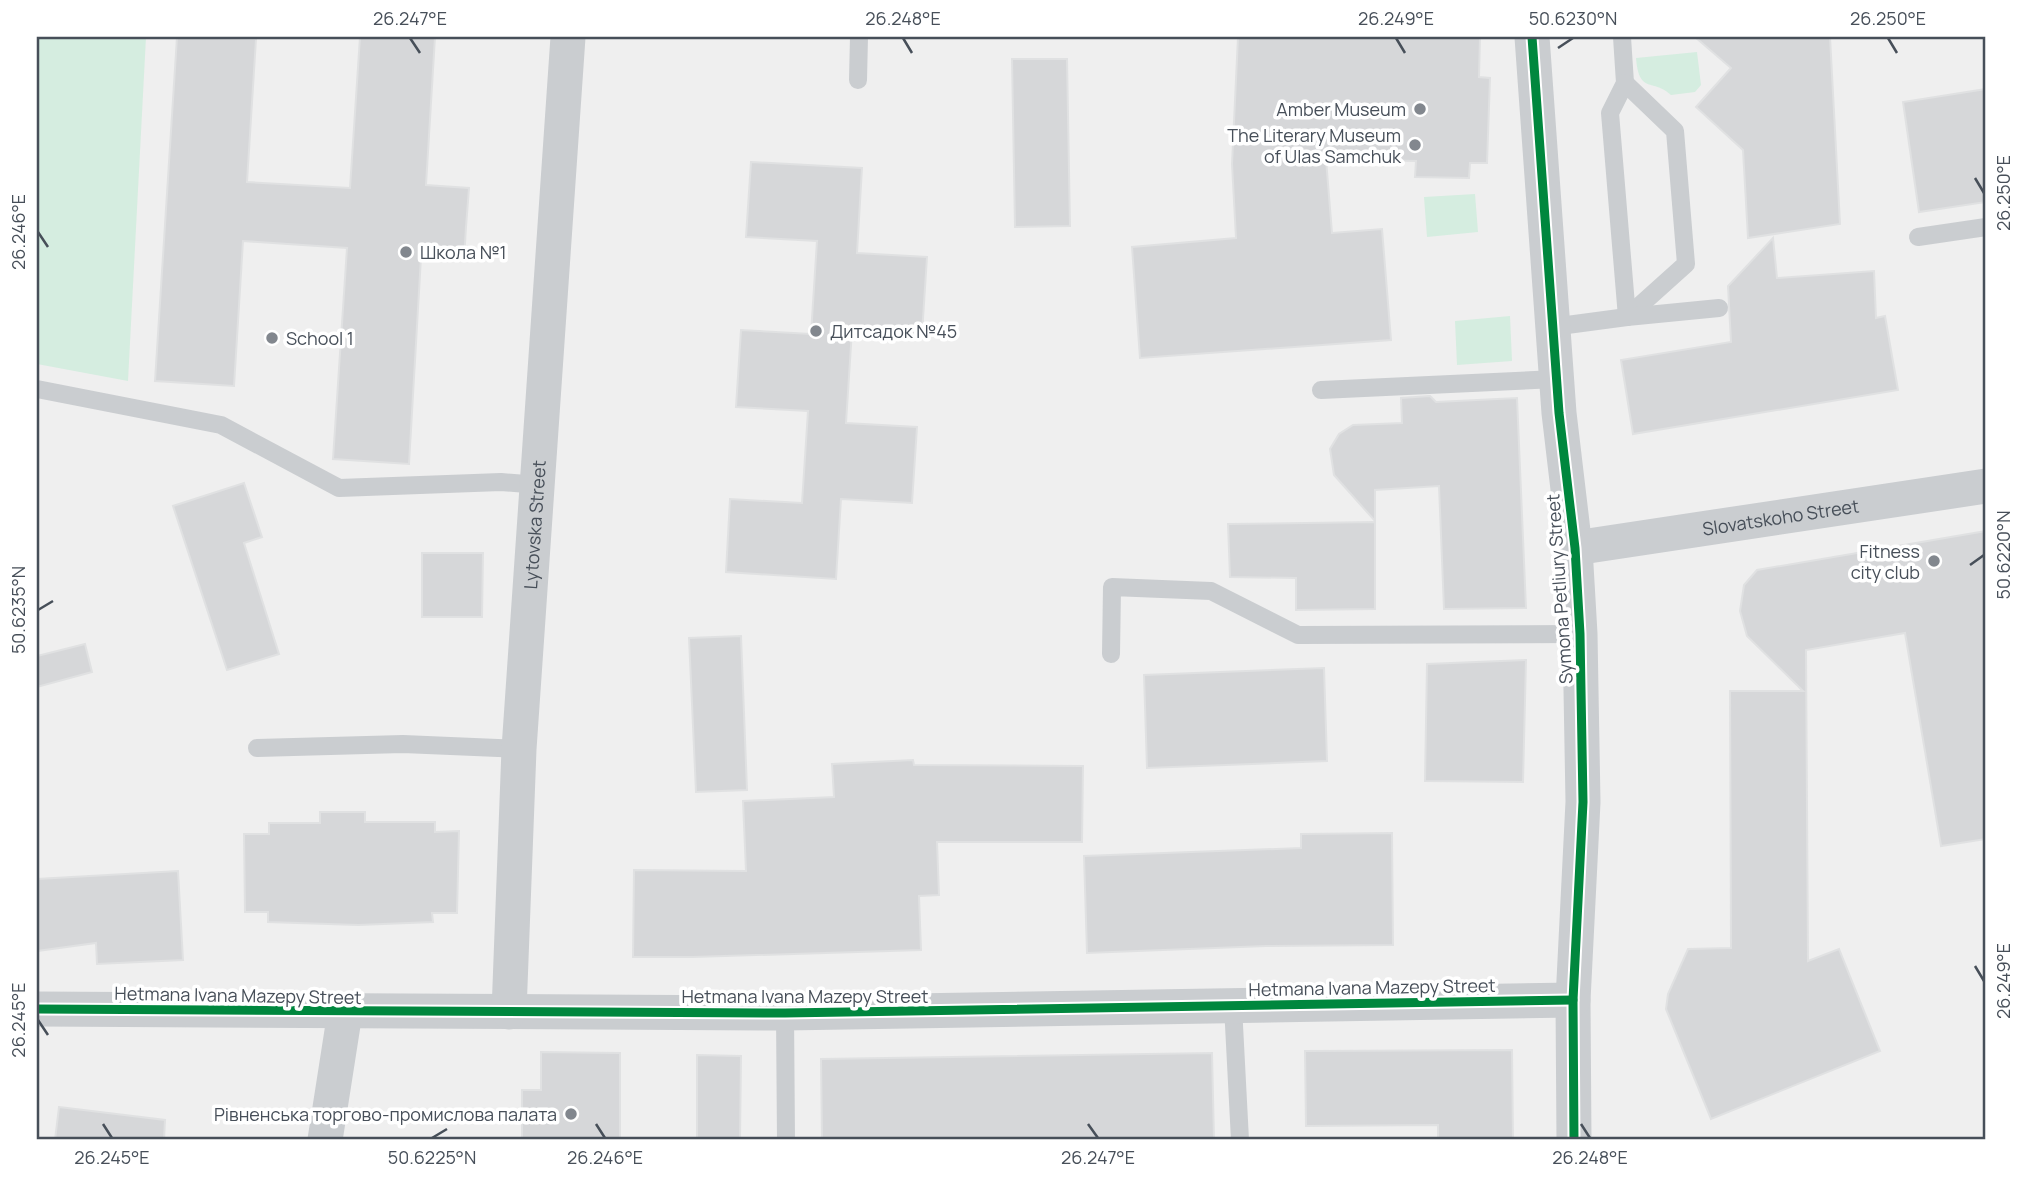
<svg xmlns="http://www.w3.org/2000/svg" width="2023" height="1177" viewBox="0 0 2023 1177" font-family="Manrope,sans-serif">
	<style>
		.green { fill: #d5ede0 }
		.building { fill: #d6d7d9; stroke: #e0e1e2; stroke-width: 2 }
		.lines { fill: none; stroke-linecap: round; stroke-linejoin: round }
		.lane { stroke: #cacdd0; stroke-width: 18 }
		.street { stroke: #cacdd0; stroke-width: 35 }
		.cycleway-casing { stroke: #fff; stroke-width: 13 }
		.cycleway { stroke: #00873e; stroke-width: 9 }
		.ticks { fill: none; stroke: #474f59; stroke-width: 2.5 }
		.poi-dot { fill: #82878e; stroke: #fff; stroke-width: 2.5 }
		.labels { text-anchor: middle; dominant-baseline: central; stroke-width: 7; stroke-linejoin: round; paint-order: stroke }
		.poi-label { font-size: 18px; fill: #474f59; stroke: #fff; text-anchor: end }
		.street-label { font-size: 18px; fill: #474f59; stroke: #fff }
		.neatline { fill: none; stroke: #474f59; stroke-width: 2.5 }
		.ticks-label { font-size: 18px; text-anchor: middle; fill: #474f59 }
	</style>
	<rect width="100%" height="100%" fill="#efefef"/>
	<g class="green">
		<path d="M 37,37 L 146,37 L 128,381 L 37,364 Z"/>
		<path d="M 1697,52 L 1701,85 L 1695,92 L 1671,95 C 1653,78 1639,95 1636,58 Z"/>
		<path d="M 1475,194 L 1478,232 L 1427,237 L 1424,197 Z"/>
		<path d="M 1510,316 L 1512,361 L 1457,365 L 1455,321 Z"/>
	</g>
	<g class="building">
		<path d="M 177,37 L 256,39 L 247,182 L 350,188 L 360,37 L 435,37 L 426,185 L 469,188 L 466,227 L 464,260 L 421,257 L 409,464 L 333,459 L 347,248 L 243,241 L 234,386 L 155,381 Z"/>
		<path d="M 1238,37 L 1480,37 L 1479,77 L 1490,78 L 1487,163 L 1470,163 L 1469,178 L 1415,177 L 1416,161 L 1326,159 L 1332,233 L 1382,229 L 1391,340 L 1140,358 L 1132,247 L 1236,238 L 1232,164 Z"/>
		<path d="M 1695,37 L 1830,37 L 1840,224 L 1748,238 L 1743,150 L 1696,107 L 1731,68 Z"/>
		<path d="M 1012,59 L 1067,59 L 1070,226 L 1015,227 Z"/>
		<path d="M 1986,89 L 1986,202 L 1919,212 L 1903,102 Z"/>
		<path d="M 751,162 L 862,168 L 857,253 L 927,257 L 922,334 L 852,330 L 846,423 L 917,427 L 912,503 L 841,499 L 836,579 L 726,572 L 730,499 L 802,503 L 808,411 L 736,407 L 741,330 L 811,334 L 817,241 L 746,237 Z"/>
		<path d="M 1773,238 L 1777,278 L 1874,271 L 1876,318 L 1885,316 L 1898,390 L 1633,434 L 1621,360 L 1731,342 L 1728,286 Z"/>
		<path d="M 1430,396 L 1436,402 L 1517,398 L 1526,608 L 1444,609 L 1439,486 L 1375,490 L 1375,521 L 1334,475 L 1330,449 L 1339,434 L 1353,425 L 1402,423 L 1401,398 Z"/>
		<path d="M 244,483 L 262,537 L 244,543 L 279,654 L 227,670 L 173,506 Z"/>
		<path d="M 1375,522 L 1375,609 L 1296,610 L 1296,578 L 1230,577 L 1228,524 Z"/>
		<path d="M 1986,531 L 1986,839 L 1941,846 L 1905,633 L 1806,650 L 1808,961 L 1839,949 L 1880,1051 L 1711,1119 L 1666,1009 L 1668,994 L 1688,949 L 1731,948 L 1730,691 L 1803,691 L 1747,636 L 1740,611 L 1744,585 L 1757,570 Z"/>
		<path d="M 422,553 L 483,553 L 482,617 L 422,617 Z"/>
		<path d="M 741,636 L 747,790 L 696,792 L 689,638 Z"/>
		<path d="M 85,644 L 92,672 L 37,687 L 37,656 Z"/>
		<path d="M 1526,660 L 1523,782 L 1425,781 L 1427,664 Z"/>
		<path d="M 1324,668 L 1327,761 L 1147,768 L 1144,675 Z"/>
		<path d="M 913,760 L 914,765 L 1083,766 L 1082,842 L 937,842 L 939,895 L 919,896 L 921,950 L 693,957 L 633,957 L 634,870 L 746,871 L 743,801 L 834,797 L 832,764 Z"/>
		<path d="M 320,812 L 365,812 L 365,822 L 435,822 L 435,832 L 459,831 L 457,913 L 432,913 L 433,922 L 358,925 L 268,922 L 268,912 L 245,912 L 244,834 L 269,834 L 269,823 L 320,823 Z"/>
		<path d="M 1392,833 L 1393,945 L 1266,946 L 1087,953 L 1084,856 L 1301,848 L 1301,834 Z"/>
		<path d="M 178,871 L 183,960 L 97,964 L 96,943 L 37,951 L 37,879 Z"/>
		<path d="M 1512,1050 L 1513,1140 L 1438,1140 L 1438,1125 L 1306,1126 L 1305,1051 Z"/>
		<path d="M 541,1052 L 620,1053 L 620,1140 L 522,1140 L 522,1090 L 541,1090 Z"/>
		<path d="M 1212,1053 L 1214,1140 L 822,1140 L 821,1059 Z"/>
		<path d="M 697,1055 L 741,1056 L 740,1140 L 697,1140 Z"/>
		<path d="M 59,1107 L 165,1120 L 164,1140 L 55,1140 Z"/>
	</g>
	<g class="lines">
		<g class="lane">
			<path d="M 1622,37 L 1625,83 L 1610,113 L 1627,317"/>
			<path d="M 858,80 L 859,37"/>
			<path d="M 1625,83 L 1675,131 L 1686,264 L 1627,317"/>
			<path d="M 1918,237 L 1986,227"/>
			<path d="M 1552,327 L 1627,317 L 1719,308"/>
			<path d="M 37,389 L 221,425 L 339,488 L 501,482 L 539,485"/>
			<path d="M 1321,390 L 1556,379"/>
			<path d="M 1111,654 L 1112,587 L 1211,591 L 1298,635 L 1580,634"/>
			<path d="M 257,748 L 403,744 L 519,749"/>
			<path d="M 1233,1006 L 1240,1140"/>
			<path d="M 785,1013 L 786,1140"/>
		</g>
		<g class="street">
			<path d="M 1532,37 L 1559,413 L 1575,548 L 1580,634 L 1583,802 L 1573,1000 L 1574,1140"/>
			<path id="s1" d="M 1575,548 L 1986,486"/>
			<path d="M 37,1009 L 785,1013 L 1573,1000"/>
			<path id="s2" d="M 509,1012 L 519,749 L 568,37"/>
			<path d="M 325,1140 L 345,1012"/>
		</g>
		<defs>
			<g id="cycleway">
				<path d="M 1532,37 L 1559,413 L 1575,548 L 1580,634 L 1583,802 L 1573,1000 L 1574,1140"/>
				<path d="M 37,1009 L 785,1013 L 1573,1000"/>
			</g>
		</defs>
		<use href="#cycleway" class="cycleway-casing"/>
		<use href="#cycleway" class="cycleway"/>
	</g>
	<path class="ticks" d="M 410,38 L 420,53M 903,38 L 912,53M 1396,38 L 1405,53M 1888,38 L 1897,53M 1558,48 L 1573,38M 1975,178 L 1984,193M 38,232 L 48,247M 1970,565 L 1984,555M 38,610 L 53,601M 1975,966 L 1984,981M 38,1020 L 48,1035M 103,1124 L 112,1138M 596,1124 L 605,1138M 1088,1124 L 1098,1138M 1581,1124 L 1590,1138M 432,1138 L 447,1129"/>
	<g class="poi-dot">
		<circle cx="1420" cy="109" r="7"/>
		<circle cx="1415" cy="145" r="7"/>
		<circle cx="406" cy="252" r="7"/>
		<circle cx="816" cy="331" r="7"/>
		<circle cx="272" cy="338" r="7"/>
		<circle cx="1934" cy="561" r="7"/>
		<circle cx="571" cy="1114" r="7"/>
	</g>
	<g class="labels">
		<g class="poi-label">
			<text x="1406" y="109">Amber Museum</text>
			<text x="1401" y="135">The Literary Museum<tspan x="1401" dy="21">of Ulas Samchuk</tspan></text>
			<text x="420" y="252" text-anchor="start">Школа №1</text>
			<text x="830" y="331" text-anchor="start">Дитсадок №45</text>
			<text x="286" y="338" text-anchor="start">School 1</text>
			<text x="1920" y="551">Fitness<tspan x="1920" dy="21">city club</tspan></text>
			<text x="557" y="1114">Рівненська торгово-промислова палата</text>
		</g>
		<g class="street-label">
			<text stroke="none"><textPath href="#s1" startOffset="208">Slovatskoho Street</textPath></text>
			<text stroke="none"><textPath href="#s2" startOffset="488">Lytovska Street</textPath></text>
			<text transform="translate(1559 589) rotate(-94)">Symona Petliury Street</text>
			<text transform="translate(1372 987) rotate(-1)">Hetmana Ivana Mazepy Street</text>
			<text transform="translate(238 995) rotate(1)">Hetmana Ivana Mazepy Street</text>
			<text x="805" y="996">Hetmana Ivana Mazepy Street</text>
		</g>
	</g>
	<rect width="2023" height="1177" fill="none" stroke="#ffffff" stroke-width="77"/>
	<rect x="38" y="38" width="1946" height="1100" class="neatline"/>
	<g class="ticks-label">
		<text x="410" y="25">26.247°E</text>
		<text x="903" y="25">26.248°E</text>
		<text x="1396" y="25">26.249°E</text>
		<text x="1573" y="25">50.6230°N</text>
		<text x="1888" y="25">26.250°E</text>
		<text transform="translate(2004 193) rotate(-90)" y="6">26.250°E</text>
		<text transform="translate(19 232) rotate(-90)" y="6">26.246°E</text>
		<text transform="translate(2004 555) rotate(-90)" y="6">50.6220°N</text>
		<text transform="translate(19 610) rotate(-90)" y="6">50.6235°N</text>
		<text transform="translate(2004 981) rotate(-90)" y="6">26.249°E</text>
		<text transform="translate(19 1020) rotate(-90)" y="6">26.245°E</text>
		<text x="112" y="1164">26.245°E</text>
		<text x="432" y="1164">50.6225°N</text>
		<text x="605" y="1164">26.246°E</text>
		<text x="1098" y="1164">26.247°E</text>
		<text x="1590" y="1164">26.248°E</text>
	</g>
</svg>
